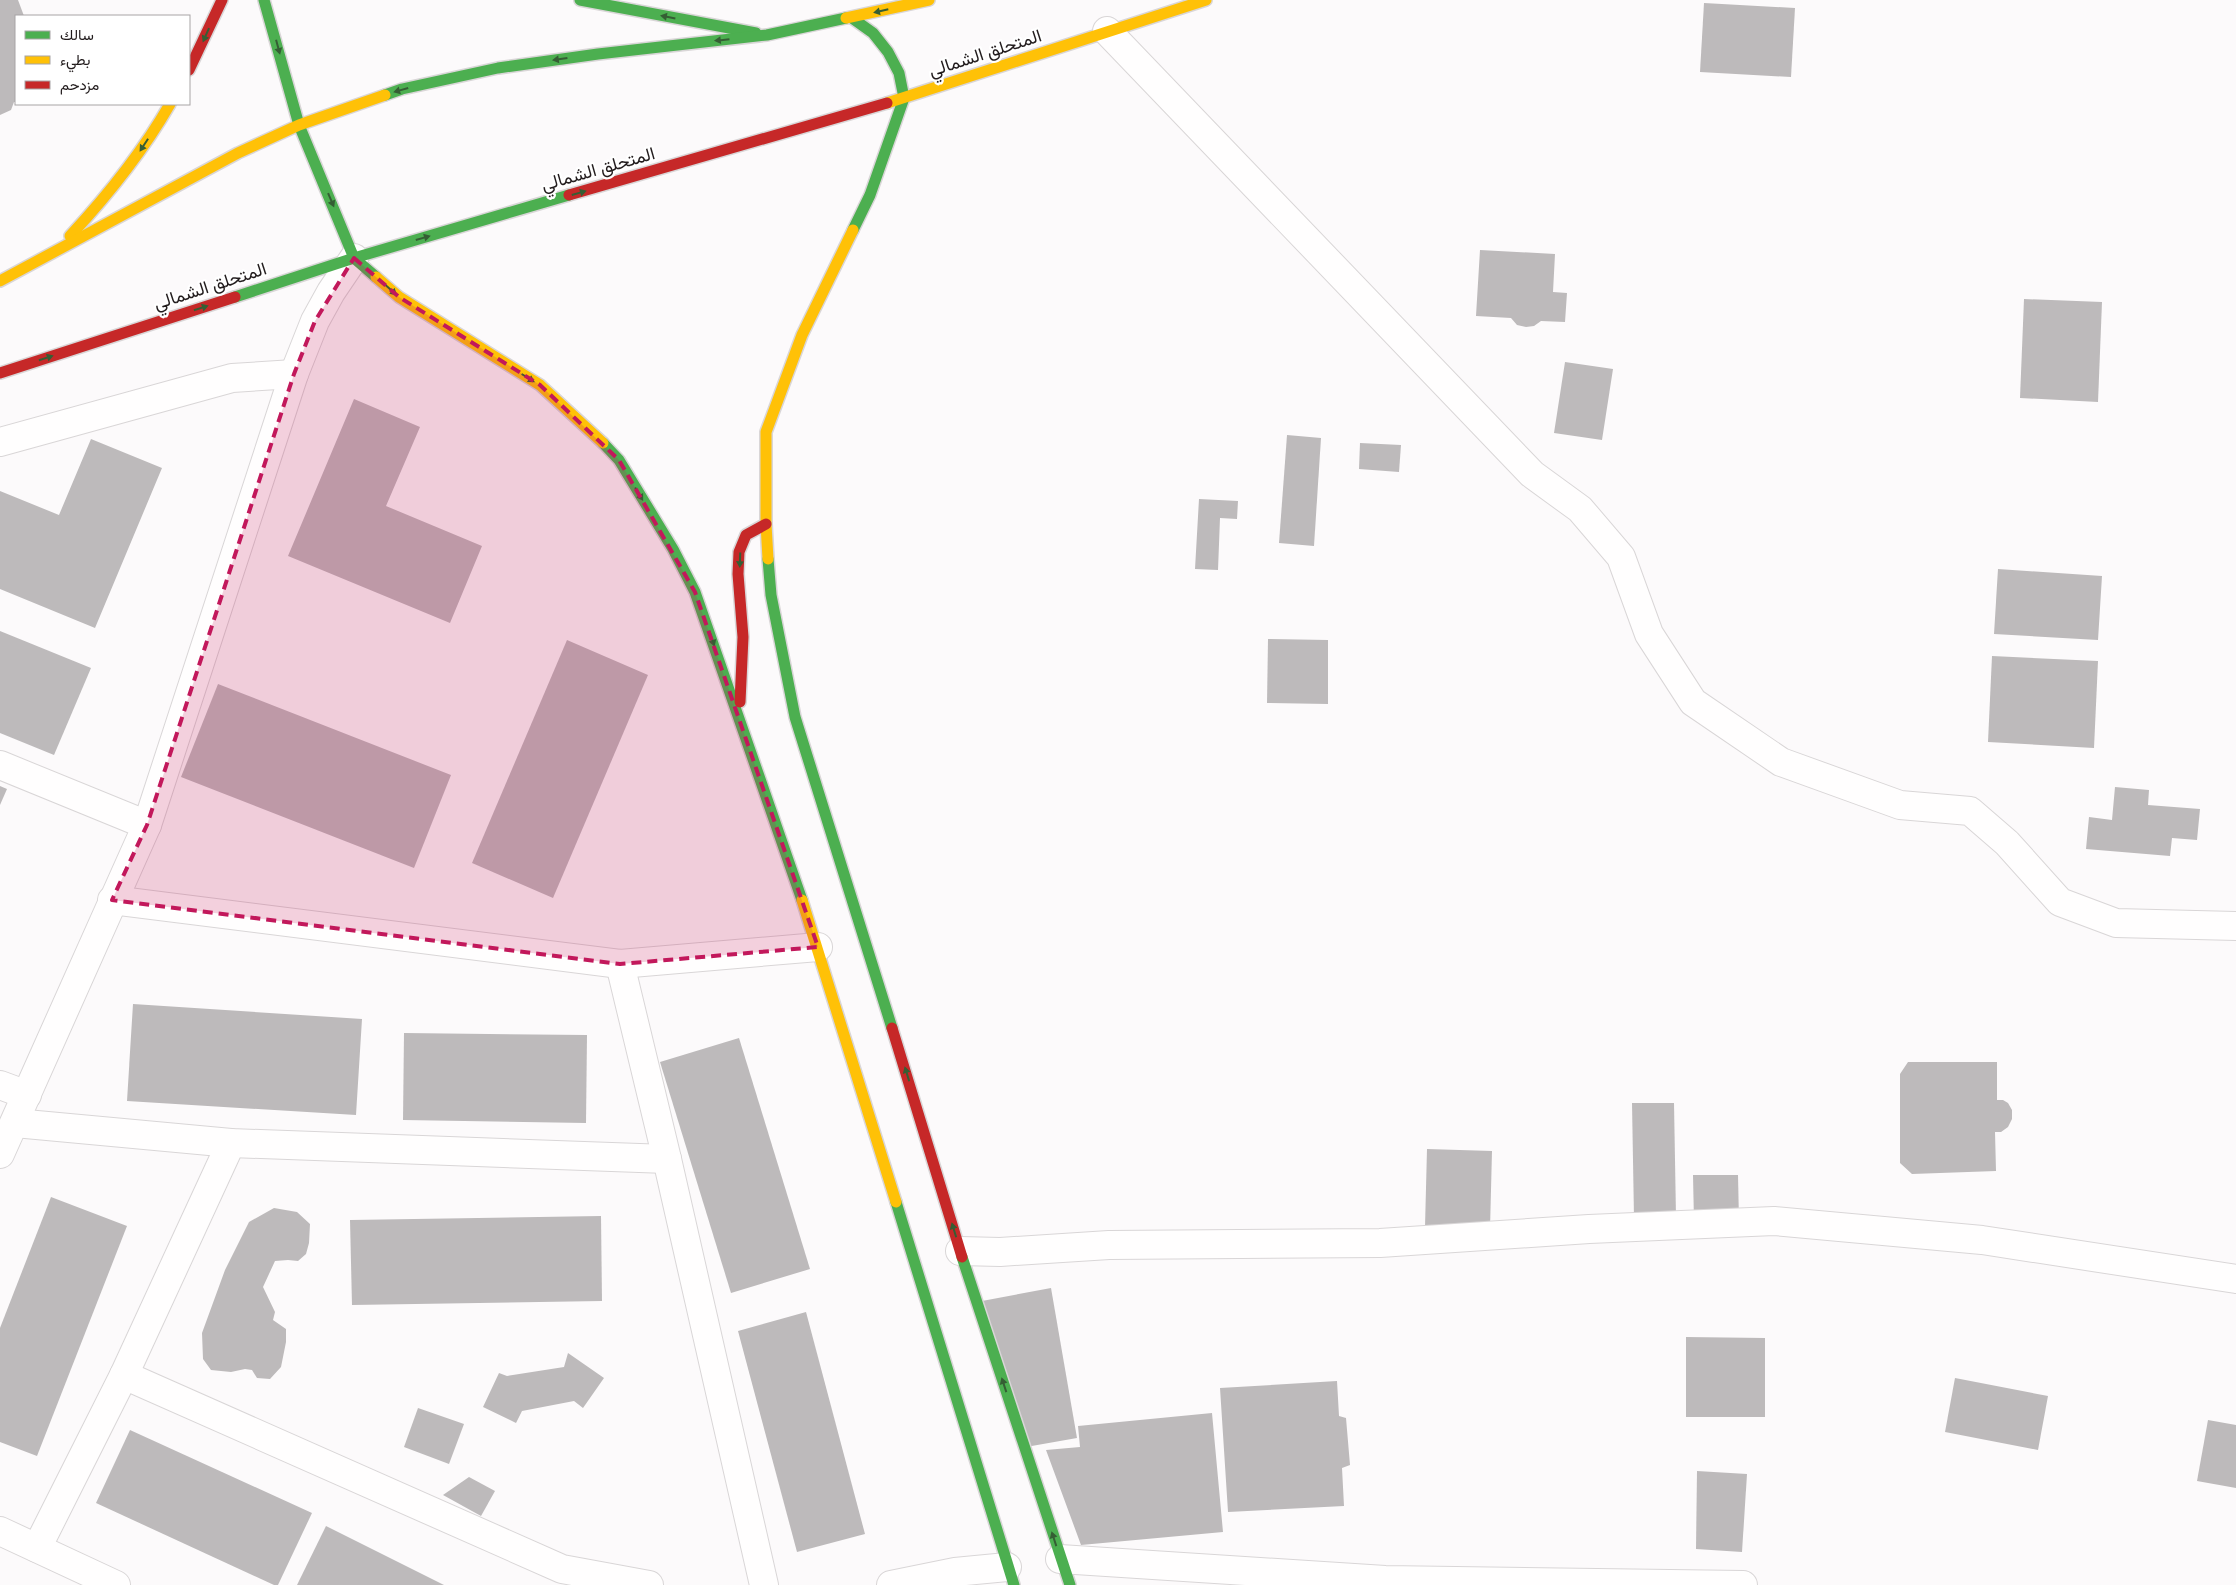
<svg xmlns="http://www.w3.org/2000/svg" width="2236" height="1585" viewBox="0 0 2236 1585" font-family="Karla,Vazirmatn,sans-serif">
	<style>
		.building { fill: #bdbabb }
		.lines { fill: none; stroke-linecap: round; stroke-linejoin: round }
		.street-casing { stroke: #d9d6d7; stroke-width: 30 }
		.fast-casing { stroke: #d9d6d7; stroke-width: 14 }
		.slow-casing { stroke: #d9d6d7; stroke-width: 14 }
		.jam-casing { stroke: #d9d6d7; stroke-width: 14 }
		.street { stroke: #fffefe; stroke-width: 28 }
		.fast { stroke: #4caf50; stroke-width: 11 }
		.slow { stroke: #ffc107; stroke-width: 11 }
		.jam { stroke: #c62828; stroke-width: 11 }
		.oneway { fill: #355e34 }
		.marked { fill: #c2185b; fill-opacity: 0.2; stroke: #c2185b; stroke-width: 4; stroke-dasharray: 10 6; stroke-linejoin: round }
		.labels { text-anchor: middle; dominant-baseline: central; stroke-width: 4.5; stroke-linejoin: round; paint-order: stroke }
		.street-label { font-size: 18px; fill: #221c1d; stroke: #fff }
	</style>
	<rect width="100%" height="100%" fill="#fcfafb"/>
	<g class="building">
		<path d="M 0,0 L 18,0 L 24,16 L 16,16 L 16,102 L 14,102 L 11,110 L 0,115 Z"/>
		<path d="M 1704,3 L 1795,8 L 1791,77 L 1700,72 Z"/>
		<path d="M 1480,250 L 1555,254 L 1553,292 L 1567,293 L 1565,322 L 1541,321 L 1534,326 L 1526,327 L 1517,325 L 1511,318 L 1476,316 Z"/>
		<path d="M 2024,299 L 2102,302 L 2098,402 L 2020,398 Z"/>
		<path d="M 1565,362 L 1613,369 L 1602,440 L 1554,433 Z"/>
		<path d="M 354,399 L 420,427 L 386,506 L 482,546 L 450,623 L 288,556 Z"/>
		<path d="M 1287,435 L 1321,438 L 1314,546 L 1279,543 Z"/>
		<path d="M 91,439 L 162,468 L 95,628 L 0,589 L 0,491 L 59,515 Z"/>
		<path d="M 1360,443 L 1401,445 L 1399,472 L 1359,469 Z"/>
		<path d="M 1199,499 L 1238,501 L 1237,519 L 1220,518 L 1218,570 L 1195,569 Z"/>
		<path d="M 1998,569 L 2102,576 L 2098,640 L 1994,634 Z"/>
		<path d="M 0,631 L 91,668 L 54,755 L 0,733 Z"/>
		<path d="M 1268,639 L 1328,640 L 1328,704 L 1267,703 Z"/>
		<path d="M 567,640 L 648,675 L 553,898 L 472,863 Z"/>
		<path d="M 1992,656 L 2098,661 L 2094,748 L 1988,742 Z"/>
		<path d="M 218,684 L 451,775 L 414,868 L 181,777 Z"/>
		<path d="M 0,786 L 7,789 L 0,805 Z"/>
		<path d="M 2115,787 L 2149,790 L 2148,805 L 2200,809 L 2197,840 L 2172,838 L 2170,856 L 2086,849 L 2089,817 L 2112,820 Z"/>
		<path d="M 133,1004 L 362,1019 L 356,1115 L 127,1101 Z"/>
		<path d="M 404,1033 L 587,1035 L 586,1123 L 403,1120 Z"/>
		<path d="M 739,1038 L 810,1269 L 731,1293 L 660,1062 Z"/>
		<path d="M 1908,1062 L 1997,1062 L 1997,1100 L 2003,1100 L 2008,1103 L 2012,1110 L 2012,1119 L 2008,1127 L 2001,1132 L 1995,1132 L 1996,1171 L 1912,1174 L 1900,1163 L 1900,1074 Z"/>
		<path d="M 1632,1103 L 1674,1103 L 1676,1217 L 1634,1218 Z"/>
		<path d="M 1427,1149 L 1492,1151 L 1490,1229 L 1425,1227 Z"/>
		<path d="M 1693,1175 L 1738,1175 L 1739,1221 L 1694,1222 Z"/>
		<path d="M 51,1197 L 127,1226 L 37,1456 L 0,1442 L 0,1328 Z"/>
		<path d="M 274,1208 L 297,1212 L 310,1224 L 309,1243 L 306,1254 L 298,1261 L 288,1260 L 275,1261 L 263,1287 L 275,1312 L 273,1320 L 286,1329 L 286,1342 L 281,1367 L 270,1379 L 257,1378 L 252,1370 L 245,1369 L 231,1372 L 211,1370 L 203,1359 L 202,1333 L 225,1270 L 249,1222 Z"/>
		<path d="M 601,1216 L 602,1301 L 352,1305 L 350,1220 Z"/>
		<path d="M 1051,1288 L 1077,1438 L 1026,1447 L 982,1301 Z"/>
		<path d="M 806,1312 L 865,1534 L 797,1552 L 738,1331 Z"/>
		<path d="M 1686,1337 L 1765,1338 L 1765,1417 L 1686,1417 Z"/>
		<path d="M 568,1353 L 604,1378 L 583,1408 L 574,1401 L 522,1411 L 516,1423 L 483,1407 L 499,1373 L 507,1376 L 564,1367 Z"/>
		<path d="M 1955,1378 L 2048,1396 L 2038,1450 L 1945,1432 Z"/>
		<path d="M 1337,1381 L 1339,1416 L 1346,1418 L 1350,1465 L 1342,1468 L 1344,1506 L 1228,1512 L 1220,1388 Z"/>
		<path d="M 418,1408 L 464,1424 L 449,1464 L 404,1447 Z"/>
		<path d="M 1212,1413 L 1223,1532 L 1081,1545 L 1046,1450 L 1080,1447 L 1078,1426 Z"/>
		<path d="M 2208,1420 L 2236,1425 L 2236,1488 L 2197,1481 Z"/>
		<path d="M 130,1430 L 312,1513 L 278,1585 L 274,1585 L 96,1503 Z"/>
		<path d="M 1697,1471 L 1747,1474 L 1742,1552 L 1696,1549 Z"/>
		<path d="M 469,1477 L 495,1491 L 481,1516 L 443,1495 Z"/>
		<path d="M 326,1526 L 444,1585 L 297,1585 Z"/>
	</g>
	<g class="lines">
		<defs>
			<g id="street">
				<path d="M 1107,31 L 1532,474 L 1580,509 L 1621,557 L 1649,634 L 1693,702 L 1781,762 L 1900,805 L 1970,811 L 2007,843 L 2060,902 L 2116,923 L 2236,926"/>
				<path d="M 0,442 L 232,378 L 294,374"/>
				<path d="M 0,765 L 147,825"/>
				<path d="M 112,900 L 620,964 L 818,947"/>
				<path d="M 620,964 L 667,1159 L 764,1585"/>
				<path d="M 0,1085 L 27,1095"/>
				<path d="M 15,1123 L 231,1143 L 667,1159"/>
				<path d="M 0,1154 L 147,825 L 294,374 L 315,321 L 331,292 L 354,258"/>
				<path d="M 960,1251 L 1000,1252 L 1109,1245 L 1380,1243 L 1589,1229 L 1774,1221 L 1982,1240 L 2236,1279"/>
				<path d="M 124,1375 L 562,1569 L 649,1585"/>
				<path d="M 0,1531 L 116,1585"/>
				<path d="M 37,1548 L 124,1375 L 231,1143"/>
				<path d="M 1060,1559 L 1385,1580 L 1743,1585"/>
				<path d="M 891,1585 L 955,1572 L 1007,1567"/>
			</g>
			<g id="fast">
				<path d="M 264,0 L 299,125 L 354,258 L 376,277"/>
				<path d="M 580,0 L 756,33"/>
				<path d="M 852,18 L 873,33 L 888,52 L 899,73 L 904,98 L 870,195 L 853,230"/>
				<path d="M 385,95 L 402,89 L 498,68 L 598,54 L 767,35 L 846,18"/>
				<path d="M 235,297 L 354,258 L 569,195"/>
				<path d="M 603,443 L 619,460 L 673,549 L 695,592 L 802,900"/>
				<path d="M 768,559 L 771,595 L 795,717 L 892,1028"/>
				<path d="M 896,1202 L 1014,1585"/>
				<path d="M 962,1257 L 1070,1585"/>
			</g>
			<g id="slow">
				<path d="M 846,18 L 929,0"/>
				<path d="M 887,103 L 1206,0"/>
				<path d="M 70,236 C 108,195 142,153 170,104"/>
				<path d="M 376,277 L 399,297 L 540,385 L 603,443"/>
				<path d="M 0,281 L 238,153 L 299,125 L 385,95"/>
				<path d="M 768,559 L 766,524 L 766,432 L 802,335 L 853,230"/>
				<path d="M 802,900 L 896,1202"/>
			</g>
			<g id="jam">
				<path d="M 189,70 L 222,0"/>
				<path d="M 569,195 L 887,103"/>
				<path d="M 0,373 L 235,297"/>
				<path d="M 740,702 L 743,637 L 738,574 L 739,552 L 746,535 L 766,524"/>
				<path d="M 892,1028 L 962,1257"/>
			</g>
		</defs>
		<use href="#street" class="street-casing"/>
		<use href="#fast" class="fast-casing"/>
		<use href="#slow" class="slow-casing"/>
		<use href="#jam" class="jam-casing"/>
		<use href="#street" class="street"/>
		<use href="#fast" class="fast"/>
		<use href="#slow" class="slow"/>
		<use href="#jam" class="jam"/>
	</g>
	<defs><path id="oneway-solid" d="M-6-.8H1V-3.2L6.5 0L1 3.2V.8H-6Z" transform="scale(1.25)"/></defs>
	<g class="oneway">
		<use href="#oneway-solid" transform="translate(881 11) rotate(167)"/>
		<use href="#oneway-solid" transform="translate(668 17) rotate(-169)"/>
		<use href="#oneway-solid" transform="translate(206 35) rotate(114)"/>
		<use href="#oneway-solid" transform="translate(722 40) rotate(174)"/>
		<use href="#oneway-solid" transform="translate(278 47) rotate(75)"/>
		<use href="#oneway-solid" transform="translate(560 59) rotate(172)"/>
		<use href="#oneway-solid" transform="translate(401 90) rotate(164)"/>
		<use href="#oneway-solid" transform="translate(144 145) rotate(123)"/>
		<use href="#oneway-solid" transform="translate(579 193) rotate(-16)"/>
		<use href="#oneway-solid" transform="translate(331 200) rotate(67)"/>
		<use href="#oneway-solid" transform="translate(423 238) rotate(-16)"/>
		<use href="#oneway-solid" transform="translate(391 290) rotate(42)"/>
		<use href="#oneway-solid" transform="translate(201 308) rotate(-18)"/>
		<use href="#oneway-solid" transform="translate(46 358) rotate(-18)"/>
		<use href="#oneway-solid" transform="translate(528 378) rotate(32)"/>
		<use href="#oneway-solid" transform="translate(639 494) rotate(59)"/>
		<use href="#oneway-solid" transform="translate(740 560) rotate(92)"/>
		<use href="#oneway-solid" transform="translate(712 639) rotate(71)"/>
		<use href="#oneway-solid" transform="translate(907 1074) rotate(-107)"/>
		<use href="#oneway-solid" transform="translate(954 1230) rotate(-107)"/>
		<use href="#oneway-solid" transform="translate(1004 1385) rotate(-108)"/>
		<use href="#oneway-solid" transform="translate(1054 1539) rotate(-108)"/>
	</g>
	<path class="marked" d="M 354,258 L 399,297 L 540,385 L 619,460 L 695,592 L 818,947 L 620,964 L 112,900 L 147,825 L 294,374 L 315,321 Z"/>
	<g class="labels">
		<g class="street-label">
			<text transform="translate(985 53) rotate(-18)">المتحلق الشمالي</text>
			<text transform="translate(598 169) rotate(-16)">المتحلق الشمالي</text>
			<text transform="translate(210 286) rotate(-18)">المتحلق الشمالي</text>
		</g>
	</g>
	<rect x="15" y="15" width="175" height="90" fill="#ffffff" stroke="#a7a4a5"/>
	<rect x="25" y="31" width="25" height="8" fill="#4caf50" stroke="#a7a4a5"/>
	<text x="60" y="40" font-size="15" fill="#221c1d">سالك</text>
	<rect x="25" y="56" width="25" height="8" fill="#ffc107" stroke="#a7a4a5"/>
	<text x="60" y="65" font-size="15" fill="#221c1d">بطيء</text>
	<rect x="25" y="81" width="25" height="8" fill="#c62828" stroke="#a7a4a5"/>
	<text x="60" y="90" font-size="15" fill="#221c1d">مزدحم</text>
</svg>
